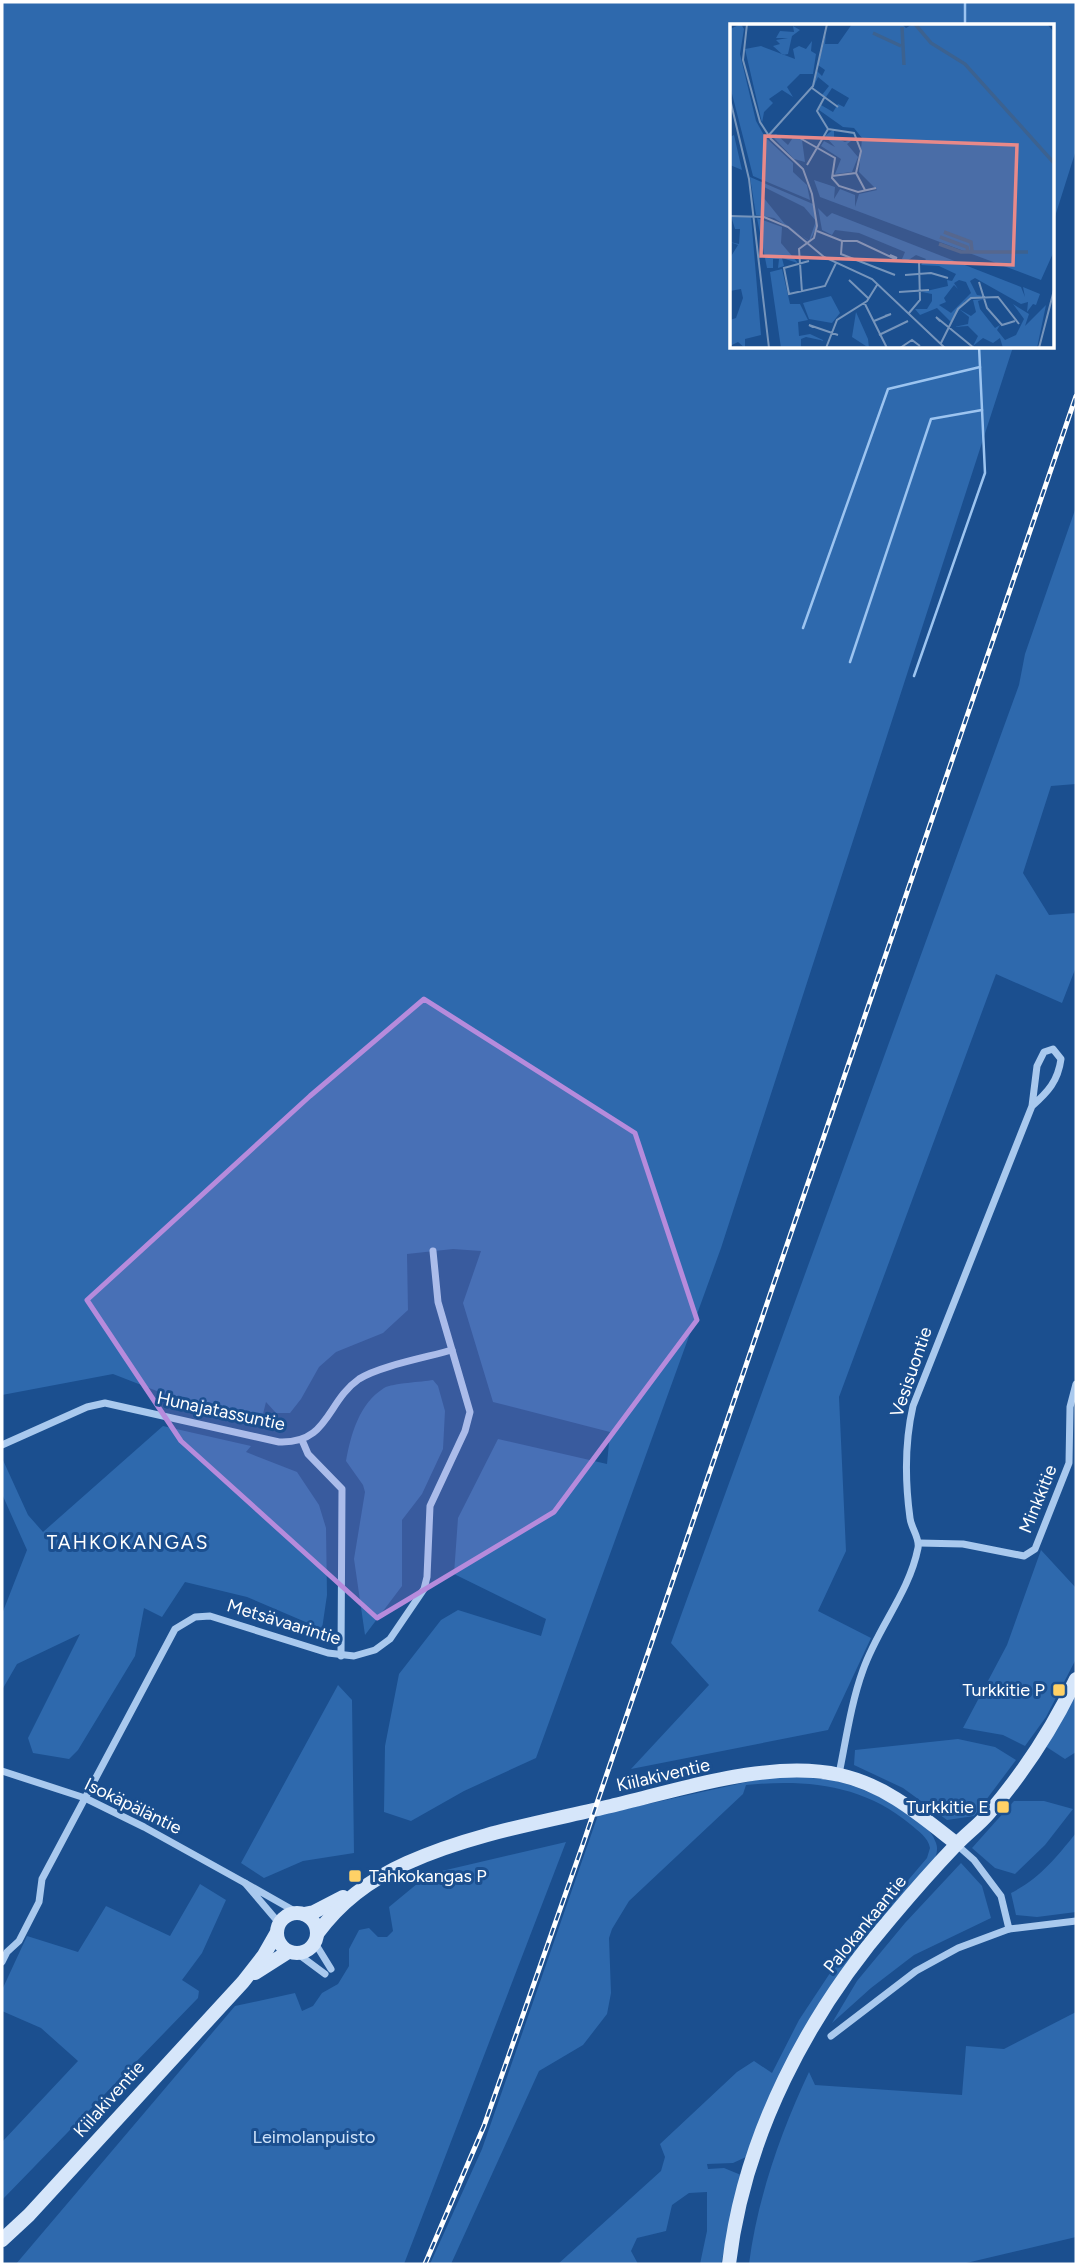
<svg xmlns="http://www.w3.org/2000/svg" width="1078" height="2266" viewBox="0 0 1078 2266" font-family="Figtree,sans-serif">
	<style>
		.green { fill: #2e69ad }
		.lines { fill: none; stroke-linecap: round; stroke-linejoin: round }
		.stream { stroke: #9cc4f0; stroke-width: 2.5 }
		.street { stroke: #a9c9ee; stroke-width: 7 }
		.secondary { stroke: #d6e6fa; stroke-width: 14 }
		.rail-casing { stroke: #fff; stroke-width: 5 }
		.rail { stroke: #1b4f8f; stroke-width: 2.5; stroke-dasharray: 8; stroke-linecap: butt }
		.marked { fill: #b68bdc; fill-opacity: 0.2; stroke: #b68bdc; stroke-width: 5; stroke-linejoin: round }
		.poi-dot { fill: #ffd166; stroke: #1b4f8f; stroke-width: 2.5 }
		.labels { text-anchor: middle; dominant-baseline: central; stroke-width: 6; stroke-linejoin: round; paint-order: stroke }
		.street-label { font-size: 18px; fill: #fff; stroke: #1b4f8f }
		.poi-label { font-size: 18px; fill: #fff; stroke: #1b4f8f; text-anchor: end }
		.park-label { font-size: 18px; fill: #cfe3fa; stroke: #1b4f8f }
		.neighbourhood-label { font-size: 19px; letter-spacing: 2px; fill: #fff; stroke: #1b4f8f }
		.inset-river { fill: none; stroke: #3c6290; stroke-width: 3.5 }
		.inset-road { fill: none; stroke: #7695bc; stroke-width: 2 }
		.view { fill: #e88989; fill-opacity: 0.15; stroke: #e88989; stroke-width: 3.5 }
		.inset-edge { fill: none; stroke: #fff; stroke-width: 3.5 }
	</style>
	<rect width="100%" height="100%" fill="#1b4f8f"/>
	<g class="green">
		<path d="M 2,2 L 1076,2 L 1076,150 L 1052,226 L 1052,26 L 732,26 L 732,346 L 1013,347 L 721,1248 L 536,1758 L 464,1791 L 411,1821 L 384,1812 L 385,1746 L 399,1674 L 441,1620 L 458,1610 L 541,1636 L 546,1619 L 454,1574 L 458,1518 L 498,1439 L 607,1464 L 610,1432 L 493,1402 L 463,1303 L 481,1251 L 453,1249 L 407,1254 L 408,1310 L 383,1333 L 336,1352 L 319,1367 L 301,1399 L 290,1413 L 276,1413 L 266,1402 L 262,1418 L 180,1400 L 113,1374 L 2,1395 Z"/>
		<path d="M 1076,507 L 1076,784 L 1051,786 L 1023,873 L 1049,915 L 1076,913 L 1076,967 L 1062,1003 L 996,974 L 839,1397 L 846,1551 L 818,1611 L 871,1638 L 828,1730 L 631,1769 L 709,1685 L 671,1643 L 1019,685 L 1025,654 Z"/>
		<path d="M 433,1380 L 438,1386 L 445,1411 L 443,1449 L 422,1494 L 402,1520 L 402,1586 L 365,1635 L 354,1559 L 365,1492 L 363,1485 L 346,1461 C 351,1434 359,1404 384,1388 C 393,1383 422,1382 433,1380 Z"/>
		<path d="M 163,1426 L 251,1446 L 246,1452 L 297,1472 L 319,1505 L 326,1528 L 327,1595 L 322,1629 L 247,1597 L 185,1582 L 162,1617 L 144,1608 L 135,1656 L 78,1750 L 69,1759 L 33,1753 L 28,1738 L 80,1634 L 17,1664 L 2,1690 L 2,1614 L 27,1550 L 2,1494 L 2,1458 L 28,1515 L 43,1532 Z"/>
		<path d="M 1041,1550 L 1076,1588 L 1076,1659 L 1046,1717 L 1025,1746 L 1003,1735 L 963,1728 L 1007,1645 Z"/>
		<path d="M 338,1685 L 352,1700 L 354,1853 L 303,1861 L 264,1878 L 241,1863 Z"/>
		<path d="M 1076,1689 L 1076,1752 L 1065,1759 L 1042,1744 Z"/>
		<path d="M 958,1739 L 995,1747 L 1016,1760 L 974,1816 L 947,1820 L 903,1788 L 854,1765 L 855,1750 Z"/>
		<path d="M 770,1777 C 792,1777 815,1777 836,1781 C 862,1787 929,1815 936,1843 C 939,1851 935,1857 933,1864 L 844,1967 L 746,2157 L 733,2163 L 707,2164 L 708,2169 L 724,2168 L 741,2175 L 721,2264 L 700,2264 L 707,2231 L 707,2192 L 689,2193 L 672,2205 L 666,2231 L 637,2238 L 631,2251 L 638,2264 L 558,2264 L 661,2171 L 665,2157 L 660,2144 L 737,2072 L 754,2061 L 772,2073 L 799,2020 L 834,1967 L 927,1858 L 930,1848 C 928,1837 918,1831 910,1824 C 863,1784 804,1779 746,1785 L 743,1794 L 629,1901 L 612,1929 L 609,1938 L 611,1993 L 607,2014 L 583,2045 L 539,2071 L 451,2264 L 430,2264 L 482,2149 L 598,1815 Z"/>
		<path d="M 1014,1801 L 1044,1801 L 1073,1809 L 1045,1845 L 1015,1874 L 995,1868 L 972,1848 Z"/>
		<path d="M 1076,1833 L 1076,1912 L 1037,1917 L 1016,1915 L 1011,1893 C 1040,1878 1055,1859 1076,1833 Z"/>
		<path d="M 566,1842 L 404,2264 L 16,2264 L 235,2006 L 295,1993 L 302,2011 L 313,2006 L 322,1993 L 338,1984 L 349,1966 L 349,1949 L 359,1930 L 369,1928 L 378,1937 L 387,1937 L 393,1931 L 389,1907 L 429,1874 Z"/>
		<path d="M 961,1863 L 982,1886 L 991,1918 L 914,1955 L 871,1988 L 832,2023 L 857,1981 L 905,1923 Z"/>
		<path d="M 200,1884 L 226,1900 L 202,1953 L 182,1980 L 199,1991 L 198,1998 L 2,2200 L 2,2142 L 78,2061 L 41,2028 L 2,2011 L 2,1990 L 27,1936 L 78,1952 L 106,1906 L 170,1936 Z"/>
		<path d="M 1076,2012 L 1076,2237 L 962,2264 L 749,2264 C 757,2200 781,2131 809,2072 L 815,2085 L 962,2095 L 966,2046 L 1004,2049 Z"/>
	</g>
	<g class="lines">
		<g class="stream">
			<path d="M 965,2 L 965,26"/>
			<path d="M 803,628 L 888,389 L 980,367"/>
			<path d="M 850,662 L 931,419 L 982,410"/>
			<path d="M 914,676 L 985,473 L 979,346"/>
		</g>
		<g class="street">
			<path d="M 302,1440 L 308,1454 L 342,1489 L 341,1656"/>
			<path d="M 2,1445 L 87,1407 L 105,1403 L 279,1442 C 329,1444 326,1402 359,1379 C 379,1366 428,1357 452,1350"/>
			<path d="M 919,1543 L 963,1544 L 1024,1556 L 1035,1549 L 1069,1463 L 1070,1407 L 1076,1384"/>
			<path d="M 2,1771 L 85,1798 L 144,1827 L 245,1883"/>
			<path d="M 839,1774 C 846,1740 851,1703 863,1670 C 878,1627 909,1593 918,1548 C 920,1538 911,1528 910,1518 C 905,1481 905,1441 913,1406 L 1032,1106 C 1048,1092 1058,1081 1061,1059 L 1053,1049 L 1044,1052 L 1037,1066 L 1032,1106"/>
			<path d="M 957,1845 L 974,1860 L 1001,1896 L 1009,1929 L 1076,1921"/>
			<path d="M 279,1923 L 245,1883 L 298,1913"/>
			<path d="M 315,1943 L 331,1969"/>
			<path d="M 298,1954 L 325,1974"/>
			<path d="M 2,1962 L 7,1952 L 19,1941 L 39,1902 L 42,1879 L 175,1629 L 195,1617 L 210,1616 L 328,1653 L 354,1656 L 375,1650 L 390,1639 L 424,1589 L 427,1577 L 430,1506 L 465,1431 L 470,1412 L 438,1302 L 433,1251"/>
			<path d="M 831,2036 L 916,1971 L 958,1948 L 1009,1929"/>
		</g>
		<g class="secondary">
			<circle cx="297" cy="1933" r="20"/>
			<path d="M 304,1914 L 314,1912 L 343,1897"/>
			<path d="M 317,1934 C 340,1902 371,1879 407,1863 C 471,1834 543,1822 611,1806 C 679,1790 770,1759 840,1775 C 886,1785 921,1816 957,1844"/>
			<path d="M 255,1973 L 288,1952"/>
			<path d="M 2,2240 L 29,2215 L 243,1982 L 264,1955 L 276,1934"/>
			<path d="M 729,2264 C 744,2136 808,2014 891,1918 C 912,1893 933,1869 955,1846 C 966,1834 979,1825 989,1813 C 1023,1773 1054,1726 1076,1679"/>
		</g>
		<defs>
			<path id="rail" d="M 425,2264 L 484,2126 L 583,1844 L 1076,396"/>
		</defs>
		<use href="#rail" class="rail-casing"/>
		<use href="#rail" class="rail"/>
	</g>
	<path class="marked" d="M 424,999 L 635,1133 L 697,1320 L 554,1512 L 377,1618 L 181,1441 L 87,1300 L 310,1096 Z"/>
	<g class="poi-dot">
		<rect x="1052" y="1683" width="14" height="14" rx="3.5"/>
		<rect x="996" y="1800" width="14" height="14" rx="3.5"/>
		<rect x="348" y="1869" width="14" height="14" rx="3.5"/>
	</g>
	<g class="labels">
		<g class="street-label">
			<text transform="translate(911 1372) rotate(-71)">Vesisuontie</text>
			<text transform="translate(221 1411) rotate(12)">Hunajatassuntie</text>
			<text transform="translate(1038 1499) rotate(-68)">Minkkitie</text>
			<text transform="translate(284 1622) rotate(17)">Metsävaarintie</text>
			<text transform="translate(663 1775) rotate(-13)">Kiilakiventie</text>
			<text transform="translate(133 1806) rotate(26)">Isokäpäläntie</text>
			<text transform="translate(865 1924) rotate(-51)">Palokankaantie</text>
			<text transform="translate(109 2099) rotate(-48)">Kiilakiventie</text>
		</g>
		<g class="poi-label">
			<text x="1045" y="1690">Turkkitie P</text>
			<text x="989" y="1807">Turkkitie E</text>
			<text x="369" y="1876" text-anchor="start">Tahkokangas P</text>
		</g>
		<g class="park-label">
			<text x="314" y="2137">Leimolanpuisto</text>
		</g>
		<g class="neighbourhood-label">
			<text x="128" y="1542">TAHKOKANGAS</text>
		</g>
	</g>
	<g transform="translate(730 24)">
		<rect width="324" height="324" fill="#1b4f8f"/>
		<path d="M 11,0 L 14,5 L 10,30 L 26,97 L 35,113 L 63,139 L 63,148 L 77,161 L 80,176 L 23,152 L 0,62 L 0,5 ZM 122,0 L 177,0 L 173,1 L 176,4 L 183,0 L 317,0 L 324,8 L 324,227 L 311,256 L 90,173 L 84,156 L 105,163 L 104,175 L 110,165 L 125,171 L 125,183 L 129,170 L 147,166 L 129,148 L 132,114 L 124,104 L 113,103 L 89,86 L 91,81 L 103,88 L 108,80 L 114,83 L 119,74 L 102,64 L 96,73 L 92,71 L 99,62 L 88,53 L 83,64 L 87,47 L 92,52 L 95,46 L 88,41 L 87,45 L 96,10 L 95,20 L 108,20 ZM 63,2 L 70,6 L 62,12 L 58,30 L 53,31 L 43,22 L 50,20 L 46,16 L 58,14 L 46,14 L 50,7 L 64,8 ZM 82,17 L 81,27 L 86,30 L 83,50 L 70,50 L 57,63 L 63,73 L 52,66 L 39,75 L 43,79 L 34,88 L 32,99 L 15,25 L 31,22 L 65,35 L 63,25 L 69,22 L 76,25 ZM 104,105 L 104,113 L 115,118 L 125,114 L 117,120 L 128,133 L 122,148 L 105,150 L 111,135 L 91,122 L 94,117 L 105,123 L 95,112 ZM 46,110 L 58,121 L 64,112 L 72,116 L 75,138 L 64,135 L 42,112 ZM 4,111 L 12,146 L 0,141 L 0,113 ZM 20,153 L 83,180 L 87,202 L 80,217 L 44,194 L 26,191 ZM 32,162 L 74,183 L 86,197 L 79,217 L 54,199 L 33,173 ZM 88,184 L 97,193 L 102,189 L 291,263 L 295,273 L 293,263 L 310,270 L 306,281 L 303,280 L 297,288 L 298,278 L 291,280 L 245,254 L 240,257 L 247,271 L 254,272 L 235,277 L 221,298 L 207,284 L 190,291 L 185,285 L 197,285 L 202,277 L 202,270 L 192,268 L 218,262 L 217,256 L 222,257 L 226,250 L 209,242 L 191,241 L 196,235 L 186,231 L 177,237 L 172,235 L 175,228 L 129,209 L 105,206 L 102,211 L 92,206 ZM 229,256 L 236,258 L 241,269 L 221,289 L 209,281 L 216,278 L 214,274 L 224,261 L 228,265 L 224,259 ZM 1,192 L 21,192 L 31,311 L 15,315 L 15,324 L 8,318 L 0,322 L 0,296 L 6,294 L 13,274 L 11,265 L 0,267 L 0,234 L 8,221 L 0,218 L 9,220 L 10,205 L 5,205 ZM 27,194 L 52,203 L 51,219 L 68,239 L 52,234 L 54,242 L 48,244 L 49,235 L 43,235 L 43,244 L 37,244 ZM 52,245 L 60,280 L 70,280 L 78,296 L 68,298 L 69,312 L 80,310 L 95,317 L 76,313 L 71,315 L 71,324 L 51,324 L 40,248 ZM 101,272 L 110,289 L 102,299 L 79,295 L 73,279 ZM 254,275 L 248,277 L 250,285 L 265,304 L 270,301 L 267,306 L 275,316 L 286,311 L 294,295 L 283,280 L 299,290 L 295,302 L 316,281 L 307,324 L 273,324 L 270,314 L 263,319 L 253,314 L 243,322 L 248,312 L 238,302 L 224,303 L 238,300 L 239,293 L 229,285 L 241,292 L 246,288 L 243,276 ZM 126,288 L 138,315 L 139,324 L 122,313 Z" fill="#2e69ad" fill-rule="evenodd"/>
		<path class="inset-river" d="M 185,0 L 201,19 L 235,40 L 324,139M 172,3 L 174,41M 143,9 L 171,22M 214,208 L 241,218 L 242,227M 210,213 L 237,223 L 238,227M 209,220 L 231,228 L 298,228"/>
		<path class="inset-road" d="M 17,0 L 13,36 L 30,98 L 41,115 L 73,145 L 82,170 L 87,202 L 84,214 L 69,225 L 72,268M 82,64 L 108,83M 94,74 L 87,87 L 98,105M 0,75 L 19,155 L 39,324M 98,105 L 124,109 L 131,127 L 126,149 L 135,166M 38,112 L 83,62 L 97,0M 68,113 L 105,134 L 102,154 L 109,162 L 128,168 L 146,164M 77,141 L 98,105M 102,152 L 126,149M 0,192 L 34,193 L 58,203 L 94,233 L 142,255 L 215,324M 87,207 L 112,217 L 127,217 L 163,234 L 167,234 L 160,231M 112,217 L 111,230 L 165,251M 79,237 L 54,244 L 59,270 L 95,262 L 106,239M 175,251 L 201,249 L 218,254M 119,256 L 138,274M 249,258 L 257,284 L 272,301 L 285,297M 169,268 L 199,266M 134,278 L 157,324M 179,289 L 190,276 L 189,238M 144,297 L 161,290 L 155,292M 210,297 L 206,293 L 244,324M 83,303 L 79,301 L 108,311M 149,311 L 178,297M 211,319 L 228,285 L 241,274 L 268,273 L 289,300M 96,324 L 107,296 L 137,277 L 147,261M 170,324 L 182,316 L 190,322M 309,324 L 324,266"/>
		<path class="view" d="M 35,112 L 287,121 L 283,241 L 31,232 Z"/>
		<rect width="324" height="324" class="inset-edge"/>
	</g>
	<rect width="1078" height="2266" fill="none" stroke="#ffffff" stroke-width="7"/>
</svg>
